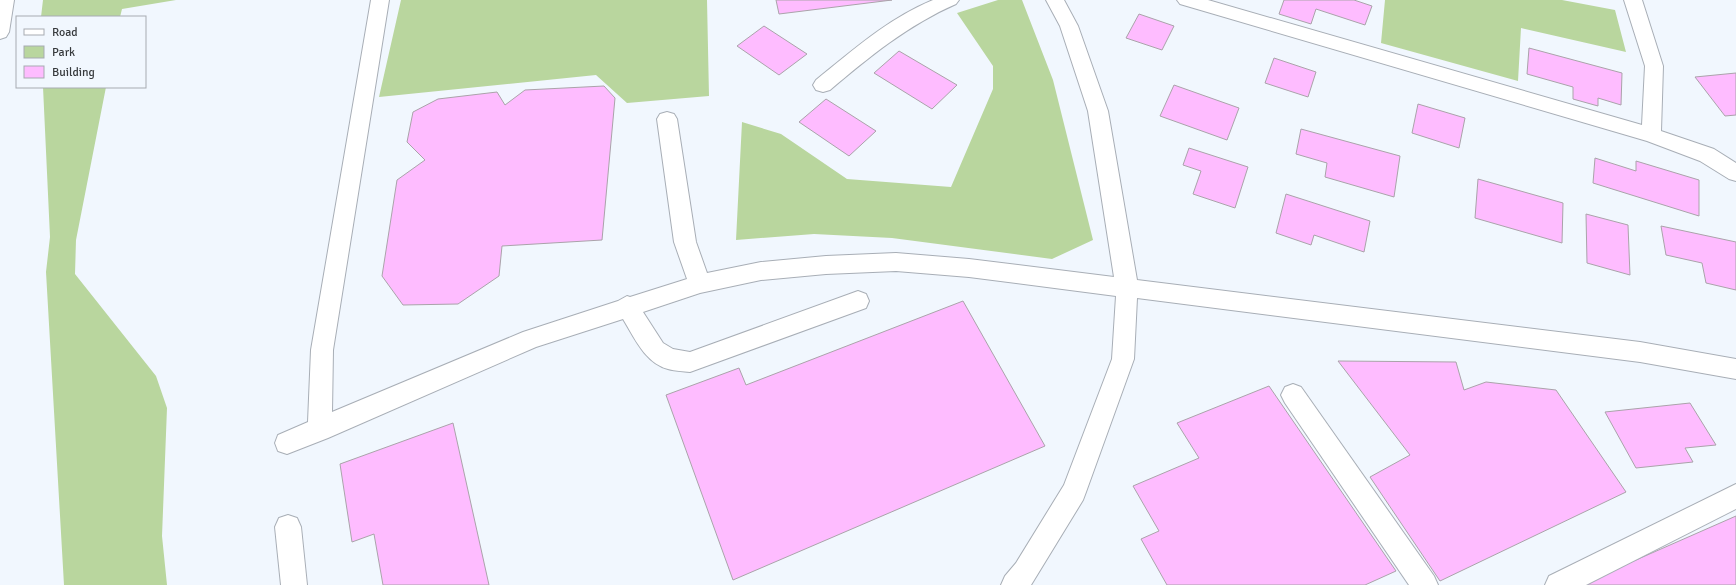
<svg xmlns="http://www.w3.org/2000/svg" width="1736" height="585" viewBox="0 0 1736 585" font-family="Signika,sans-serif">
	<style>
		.green { fill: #b9d69e }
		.building { fill: #febcff; stroke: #aaa3aa }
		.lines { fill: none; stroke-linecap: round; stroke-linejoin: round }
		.minor-casing { stroke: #a8aeb6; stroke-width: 2 }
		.major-casing { stroke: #a8aeb6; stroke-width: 2 }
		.minor { fill: #fff; fill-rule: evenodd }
		.major { fill: #fff; fill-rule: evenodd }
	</style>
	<rect width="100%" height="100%" fill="#f1f7fe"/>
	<g class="green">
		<path d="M 43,0 L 176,0 L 122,9 L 120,17 L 41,17 Z"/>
		<path d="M 401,0 L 707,0 L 709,96 L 627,103 L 596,75 L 379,97 Z"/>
		<path d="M 998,0 L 1022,0 L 1053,80 L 1093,240 L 1052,259 L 892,238 L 814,234 L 736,240 L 742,122 L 781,134 L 847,179 L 951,187 L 993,89 L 993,66 L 957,13 Z"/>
		<path d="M 1385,0 L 1562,0 L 1615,10 L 1626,52 L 1521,28 L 1518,81 L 1381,43 Z"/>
		<path d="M 43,87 L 106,87 L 76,240 L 75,274 L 156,376 L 167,408 L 162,536 L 167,585 L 64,585 L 46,272 L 50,237 Z"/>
	</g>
	<g class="building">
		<path d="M 776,0 L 892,0 L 779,14 Z"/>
		<path d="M 1284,0 L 1354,0 L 1372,6 L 1365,25 L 1316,9 L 1311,24 L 1279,14 Z"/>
		<path d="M 1139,14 L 1174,26 L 1162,50 L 1126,38 Z"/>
		<path d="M 764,26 L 807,54 L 779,75 L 737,46 Z"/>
		<path d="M 1529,48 L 1622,73 L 1621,105 L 1598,98 L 1598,106 L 1573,99 L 1573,87 L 1527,74 Z"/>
		<path d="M 899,51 L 957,85 L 932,109 L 874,73 Z"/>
		<path d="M 1274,58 L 1316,72 L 1308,97 L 1265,83 Z"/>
		<path d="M 1736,73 L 1736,115 L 1725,116 L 1695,77 Z"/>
		<path d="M 1174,85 L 1239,108 L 1227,140 L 1160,116 Z"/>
		<path d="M 604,86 L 615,98 L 602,240 L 502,246 L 499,276 L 458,304 L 403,305 L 382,276 L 397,180 L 425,160 L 407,142 L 413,112 L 438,99 L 497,92 L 505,105 L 525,90 Z"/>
		<path d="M 826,99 L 876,131 L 849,156 L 799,122 Z"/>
		<path d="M 1418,104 L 1465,118 L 1459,148 L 1412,133 Z"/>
		<path d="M 1301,129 L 1400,156 L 1394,197 L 1325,177 L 1327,163 L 1296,154 Z"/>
		<path d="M 1189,148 L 1248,167 L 1235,208 L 1193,194 L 1201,171 L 1183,165 Z"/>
		<path d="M 1595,158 L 1636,171 L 1636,161 L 1699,180 L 1699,216 L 1593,183 Z"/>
		<path d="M 1478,179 L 1563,203 L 1562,243 L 1475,218 Z"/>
		<path d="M 1286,194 L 1370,221 L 1364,252 L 1314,235 L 1311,245 L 1276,233 Z"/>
		<path d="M 1586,214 L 1628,225 L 1630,275 L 1587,263 Z"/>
		<path d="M 1661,226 L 1736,242 L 1736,290 L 1706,283 L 1702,263 L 1666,255 Z"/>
		<path d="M 963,301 L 1045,446 L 733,580 L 666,395 L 739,368 L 746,385 Z"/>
		<path d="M 1338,361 L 1456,362 L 1464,390 L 1486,382 L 1556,390 L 1626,492 L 1440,581 L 1370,477 L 1410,455 Z"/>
		<path d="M 1269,386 L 1396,571 L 1365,585 L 1167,585 L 1141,539 L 1159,531 L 1133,486 L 1199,458 L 1177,423 Z"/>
		<path d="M 1690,403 L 1716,445 L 1685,448 L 1693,462 L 1636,468 L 1605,412 Z"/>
		<path d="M 453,423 L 489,585 L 383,585 L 374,534 L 352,542 L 340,464 Z"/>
		<path d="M 1736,516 L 1736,585 L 1579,585 Z"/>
	</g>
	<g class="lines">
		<defs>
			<g id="minor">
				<path d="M 371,0 L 389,0 L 333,350 L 332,412 L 523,332 L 618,301 L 627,296 L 630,297 L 687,279 L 674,242 L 657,119 L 660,114 L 667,112 L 674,114 L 677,119 L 696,242 L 707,273 L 761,262 L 826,256 L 896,253 L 969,259 L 1114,277 L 1088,111 L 1060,26 L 1046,0 L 1064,0 L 1078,26 L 1108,111 L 1137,280 L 1640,342 L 1736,359 L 1736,379 L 1640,362 L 1137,298 L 1134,359 L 1086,492 L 1083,500 L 1031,585 L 1001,585 L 1005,576 L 1016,563 L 1064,485 L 1112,359 L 1116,296 L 969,277 L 896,271 L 826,274 L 761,280 L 700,293 L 643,312 L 663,343 L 673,349 L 690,352 L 858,291 L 866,294 L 869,301 L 866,308 L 690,372 C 683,371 675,371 668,369 C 645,363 634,337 623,319 L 536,347 L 328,438 L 287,454 L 278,451 L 275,443 L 278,435 L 308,422 L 311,350 Z"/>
				<path d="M 933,0 L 959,0 L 956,4 C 908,25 869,57 830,90 L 823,92 L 816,90 L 813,85 L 816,80 C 853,50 889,18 933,0 Z"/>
				<path d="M 1177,0 L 1208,0 L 1642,125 L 1645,66 L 1624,0 L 1642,0 L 1663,66 L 1661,131 L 1714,149 L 1736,163 L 1736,181 L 1729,179 L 1700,161 L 1647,141 L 1180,4 Z"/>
				<path d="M 1293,384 L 1301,387 L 1434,576 L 1438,585 L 1409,585 L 1285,403 L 1281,395 L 1285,387 Z"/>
				<path d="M 1736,484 L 1736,509 L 1586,585 L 1545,585 L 1549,576 Z"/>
				<path d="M 288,515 L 297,518 L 301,527 L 307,585 L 281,585 L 275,527 L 279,518 Z"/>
			</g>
			<path id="major" d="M 0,0 L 14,0 L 9,32 L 6,37 L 0,39 Z"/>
		</defs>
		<use href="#minor" class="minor-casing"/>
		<use href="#major" class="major-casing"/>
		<use href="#minor" class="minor"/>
		<use href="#major" class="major"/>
	</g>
	<rect x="16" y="16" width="130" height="72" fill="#f1f7fe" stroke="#a7abb1"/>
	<rect x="24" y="29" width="20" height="6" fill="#ffffff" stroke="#a7abb1"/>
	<text x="52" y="36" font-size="12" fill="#373a3d">Road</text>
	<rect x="24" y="46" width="20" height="12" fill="#b9d69e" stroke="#a7abb1"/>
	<text x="52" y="56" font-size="12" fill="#373a3d">Park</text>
	<rect x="24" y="66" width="20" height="12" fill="#febcff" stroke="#a7abb1"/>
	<text x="52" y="76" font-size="12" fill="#373a3d">Building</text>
</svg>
